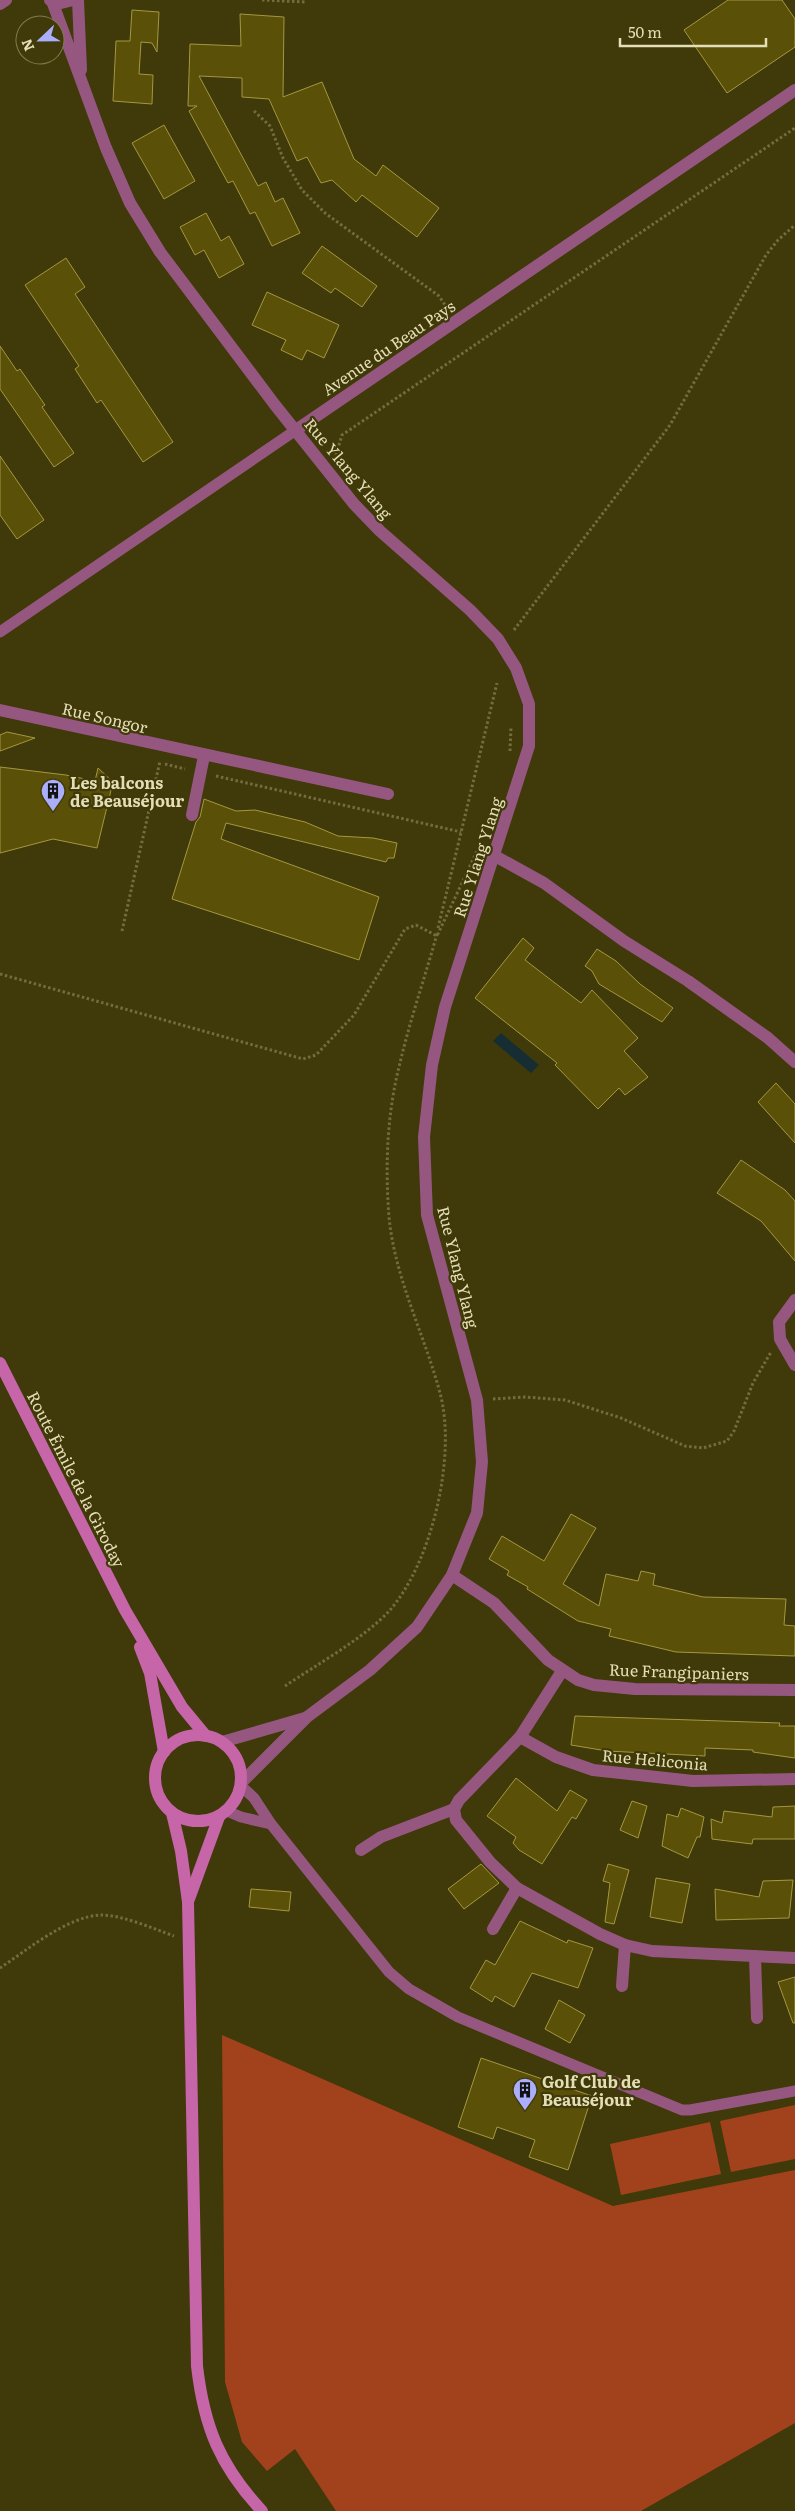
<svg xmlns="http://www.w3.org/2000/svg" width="795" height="2511" viewBox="0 0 795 2511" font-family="Literata,serif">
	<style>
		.green { fill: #a1421c }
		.water { fill: #162d34 }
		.building { fill: #5a5008; stroke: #a49742 }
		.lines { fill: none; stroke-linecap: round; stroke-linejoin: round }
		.path { stroke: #736c3e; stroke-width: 3; stroke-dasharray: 2.5 2.5; stroke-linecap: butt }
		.service { stroke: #955780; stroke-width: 11 }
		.minor { stroke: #955780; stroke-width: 12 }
		.tertiary { stroke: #955780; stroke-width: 12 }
		.secondary { stroke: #c665a7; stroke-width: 12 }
		.labels { text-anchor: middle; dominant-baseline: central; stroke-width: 4.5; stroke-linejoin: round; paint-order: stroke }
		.street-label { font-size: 16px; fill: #e4deb6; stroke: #403909 }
		.poi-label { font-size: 16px; font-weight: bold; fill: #e4deb6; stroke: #403909; text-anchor: start }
	</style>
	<rect width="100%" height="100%" fill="#403909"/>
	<g class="green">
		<path d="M 222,2035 L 613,2206 L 795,2170 L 795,2423 L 641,2511 L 336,2511 L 295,2449 L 267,2471 L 242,2442 L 225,2382 Z"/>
		<path d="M 795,2105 L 795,2159 L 731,2172 L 720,2121 Z"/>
		<path d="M 710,2122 L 721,2174 L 621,2195 L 610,2144 Z"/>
	</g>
	<path class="water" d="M 501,1033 L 539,1065 L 531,1073 L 493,1041 Z"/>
	<g class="building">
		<path d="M 728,0 L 782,0 L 795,19 L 795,47 L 727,93 L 684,30 Z"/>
		<path d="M 132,10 L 159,12 L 157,52 L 152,43 L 141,42 L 139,74 L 153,75 L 152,104 L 113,101 L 116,41 L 130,41 Z"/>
		<path d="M 240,14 L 284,17 L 283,97 L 322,82 L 354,159 L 376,176 L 383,165 L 439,208 L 417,237 L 362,195 L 356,202 L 332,180 L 321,183 L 307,157 L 297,161 L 269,99 L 242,97 L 242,78 L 199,76 L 258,186 L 266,182 L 275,202 L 283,198 L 300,233 L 272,246 L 255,212 L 250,214 L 233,181 L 228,183 L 189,111 L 197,106 L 188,106 L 190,44 L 241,46 Z"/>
		<path d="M 164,125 L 195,181 L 164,199 L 132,143 Z"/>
		<path d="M 206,213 L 221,241 L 229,236 L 244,264 L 219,278 L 204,250 L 195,255 L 180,227 Z"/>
		<path d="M 322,246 L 377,286 L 362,307 L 335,288 L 331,293 L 302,273 Z"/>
		<path d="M 66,258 L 85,287 L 75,294 L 173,442 L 143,462 L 101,400 L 97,403 L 75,369 L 79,366 L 25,285 Z"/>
		<path d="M 267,292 L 339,325 L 324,358 L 307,350 L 302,360 L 281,350 L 286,340 L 252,325 Z"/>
		<path d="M 0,346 L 17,371 L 20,369 L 45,405 L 42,407 L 74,453 L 54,467 L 0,389 Z"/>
		<path d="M 0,456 L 44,520 L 17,539 L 0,515 Z"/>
		<path d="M 7,732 L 35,738 L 0,751 L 0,735 Z"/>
		<path d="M 0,767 L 66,775 L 95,781 L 98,768 L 113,782 L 97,848 L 53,839 L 0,853 Z"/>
		<path d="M 204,799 L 236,811 L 255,810 L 305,822 L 338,836 L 373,838 L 397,843 L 394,858 L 388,858 L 386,862 L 226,823 L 221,839 L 379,897 L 359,960 L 172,899 L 196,822 L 200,817 Z"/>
		<path d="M 523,938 L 534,948 L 525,960 L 581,1003 L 592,990 L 638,1038 L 624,1051 L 648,1077 L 625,1095 L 619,1088 L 598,1109 L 555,1065 L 557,1063 L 475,998 Z"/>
		<path d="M 597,949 L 616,961 L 640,984 L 673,1008 L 662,1022 L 599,984 L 592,971 L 585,966 Z"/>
		<path d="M 776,1083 L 795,1104 L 795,1143 L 758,1102 Z"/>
		<path d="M 741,1160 L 785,1190 L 795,1201 L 795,1261 L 761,1221 L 717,1193 Z"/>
		<path d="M 571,1514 L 596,1528 L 563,1584 L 599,1606 L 606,1574 L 638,1581 L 641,1571 L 655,1574 L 653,1585 L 703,1597 L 786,1599 L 784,1625 L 795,1626 L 795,1656 L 676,1652 L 609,1636 L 611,1629 L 578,1621 L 527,1589 L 528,1587 L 507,1575 L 509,1571 L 489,1559 L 502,1536 L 544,1561 Z"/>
		<path d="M 575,1716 L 780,1723 L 779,1726 L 795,1726 L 795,1758 L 753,1752 L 753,1750 L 705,1748 L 705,1756 L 607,1751 L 571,1745 Z"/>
		<path d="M 516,1778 L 557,1811 L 570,1790 L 587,1800 L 576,1819 L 572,1817 L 542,1864 L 519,1850 L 513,1843 L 516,1837 L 487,1816 Z"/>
		<path d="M 632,1801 L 647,1806 L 638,1838 L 620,1830 Z"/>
		<path d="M 795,1806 L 795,1839 L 753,1839 L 752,1844 L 712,1839 L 711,1819 L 722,1823 L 724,1811 L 772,1817 L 773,1807 Z"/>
		<path d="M 681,1808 L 704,1817 L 700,1837 L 697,1837 L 688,1858 L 662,1846 L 667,1814 L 678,1817 Z"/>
		<path d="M 481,1864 L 499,1883 L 464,1909 L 448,1889 Z"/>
		<path d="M 608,1864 L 629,1870 L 614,1924 L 605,1922 L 610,1883 L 603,1881 Z"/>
		<path d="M 656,1878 L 690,1884 L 682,1923 L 650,1917 Z"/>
		<path d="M 793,1880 L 789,1918 L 716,1920 L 715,1889 L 759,1897 L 763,1881 Z"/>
		<path d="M 251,1889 L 291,1892 L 289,1911 L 249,1907 Z"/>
		<path d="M 520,1921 L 567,1943 L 568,1940 L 593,1948 L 578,1988 L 532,1973 L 514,2007 L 495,1996 L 492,2002 L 470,1988 L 486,1960 L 495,1965 Z"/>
		<path d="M 795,1977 L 795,2023 L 793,2023 L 778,1982 Z"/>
		<path d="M 559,2000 L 585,2015 L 570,2043 L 545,2029 Z"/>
		<path d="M 481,2058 L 592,2096 L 568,2170 L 529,2157 L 535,2140 L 497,2127 L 493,2139 L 458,2127 Z"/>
	</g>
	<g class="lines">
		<g class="path">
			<path d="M 262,0 L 306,2"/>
			<path d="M 254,111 L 270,126 L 283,158 L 302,190 L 325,213 L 439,296 L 447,308"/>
			<path d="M 336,455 L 342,435 L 795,128"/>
			<path d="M 514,630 L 670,425 L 766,255 L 778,240 L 795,225"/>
			<path d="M 510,751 L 511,727"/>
			<path d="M 165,764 L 185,769"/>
			<path d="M 216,776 L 461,832"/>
			<path d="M 438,928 L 497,683"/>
			<path d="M 122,931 L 160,761"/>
			<path d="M 0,974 L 303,1059 L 316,1055 L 354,1015 L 405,929 L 416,925 L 437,936 L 477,851"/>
			<path d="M 493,1399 L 525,1397 L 565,1400 L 621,1418 L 685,1446 L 703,1448 L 727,1441 L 734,1431 L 753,1383 L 771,1352"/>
			<path d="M 285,1686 C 316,1665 366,1637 390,1610 C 432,1562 457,1455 440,1393 C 424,1333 395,1279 389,1217 C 385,1165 387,1113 400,1063 C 410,1020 425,977 437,934"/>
			<path d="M 0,1968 C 27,1950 68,1916 101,1915 C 123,1915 154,1929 174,1936"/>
		</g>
		<g class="service">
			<path d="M 0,632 L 296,430"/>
			<path d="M 241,1786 L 254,1798 L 271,1824 L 389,1972 L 409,1989 L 458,2017 L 682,2110 L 690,2110 L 795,2091"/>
			<path d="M 227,1811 L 241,1817 L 271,1824"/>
		</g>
		<g class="minor">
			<path d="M 0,4 L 6,0"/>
			<path d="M 0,710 L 388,794"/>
			<path d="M 192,815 L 204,756"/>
			<path d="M 495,856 L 544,883 L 624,941 L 688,981 L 768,1038 L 795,1062"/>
			<path d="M 795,1300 L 779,1322 L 780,1339 L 795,1365"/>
			<path d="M 452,1575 L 494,1603 L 548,1660 L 578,1680 L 594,1685 L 635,1689 L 795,1690"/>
			<path d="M 562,1671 L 520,1737 L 459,1800 L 454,1809 L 456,1820 L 490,1862 L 517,1888 L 600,1934 L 625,1945 L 652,1951 L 795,1958"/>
			<path d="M 520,1737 L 556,1757 L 593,1770 L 693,1781 L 795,1779"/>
			<path d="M 361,1850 L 381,1837 L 454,1809"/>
			<path d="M 493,1929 L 517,1888"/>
			<path d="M 755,1956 L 757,2018"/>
			<path d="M 622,1986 L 625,1945"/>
		</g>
		<g class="tertiary">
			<path d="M 50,0 L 61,3 L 73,0"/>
			<path d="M 78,0 L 81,70"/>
			<path d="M 52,1 L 106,148 L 130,203 L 160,252 L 275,405 L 354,504 L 380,531 L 470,610 L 498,639 L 516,668 L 529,704 L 529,746 L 445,1007 L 432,1065 L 424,1137 L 427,1215 L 477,1400 L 482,1462 L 477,1513 L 452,1575 L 417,1627 L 370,1670 L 307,1717 L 241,1783"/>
			<path d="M 296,430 L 795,90"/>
			<path d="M 222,1742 L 305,1718"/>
		</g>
		<g class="secondary">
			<path d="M 0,1363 L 125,1610 L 182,1707 L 206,1736"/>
			<path d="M 140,1647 L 150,1673 L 164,1752"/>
			<circle cx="198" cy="1778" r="43"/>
			<path d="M 172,1813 L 181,1851 L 188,1902 L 197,2366 C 204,2427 220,2466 262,2511"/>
			<path d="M 189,1899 L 219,1817"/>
		</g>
	</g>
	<defs>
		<symbol id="building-pin" viewBox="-11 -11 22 30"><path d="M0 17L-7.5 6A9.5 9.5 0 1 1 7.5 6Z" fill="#abaffb" stroke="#403909"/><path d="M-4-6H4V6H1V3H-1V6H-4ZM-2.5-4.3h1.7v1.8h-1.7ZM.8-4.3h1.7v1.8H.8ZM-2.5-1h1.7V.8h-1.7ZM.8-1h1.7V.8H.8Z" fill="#111"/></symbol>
	</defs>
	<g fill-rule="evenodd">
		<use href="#building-pin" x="39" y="777" width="28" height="38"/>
		<use href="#building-pin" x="511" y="2076" width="28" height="38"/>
	</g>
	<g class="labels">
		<g class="street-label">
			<text transform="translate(388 347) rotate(-34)">Avenue du Beau Pays</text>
			<text transform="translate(349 468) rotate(50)">Rue Ylang Ylang</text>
			<text transform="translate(105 717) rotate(13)">Rue Songor</text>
			<text transform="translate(477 857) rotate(-72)">Rue Ylang Ylang</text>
			<text transform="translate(459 1267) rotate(76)">Rue Ylang Ylang</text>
			<text transform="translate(77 1479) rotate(63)">Route Émile de la Giroday</text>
			<text transform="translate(679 1671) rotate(2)">Rue Frangipaniers</text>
			<text transform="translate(655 1759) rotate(5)">Rue Heliconia</text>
		</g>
		<g class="poi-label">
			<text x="70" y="782">Les balcons<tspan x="70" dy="18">de Beauséjour</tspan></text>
			<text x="542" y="2081">Golf Club de<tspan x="542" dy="18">Beauséjour</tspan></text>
		</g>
	</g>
	<g transform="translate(40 40) rotate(248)"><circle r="24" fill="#403909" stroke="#827b4e"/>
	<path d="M0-4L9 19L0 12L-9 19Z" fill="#abaffb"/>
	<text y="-8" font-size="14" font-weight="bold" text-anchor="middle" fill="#e4deb6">N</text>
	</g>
	<path d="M620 38v8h146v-8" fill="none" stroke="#e4deb6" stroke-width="2.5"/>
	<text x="628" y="38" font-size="15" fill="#e4deb6" stroke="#403909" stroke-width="4" paint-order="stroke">50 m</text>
</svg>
